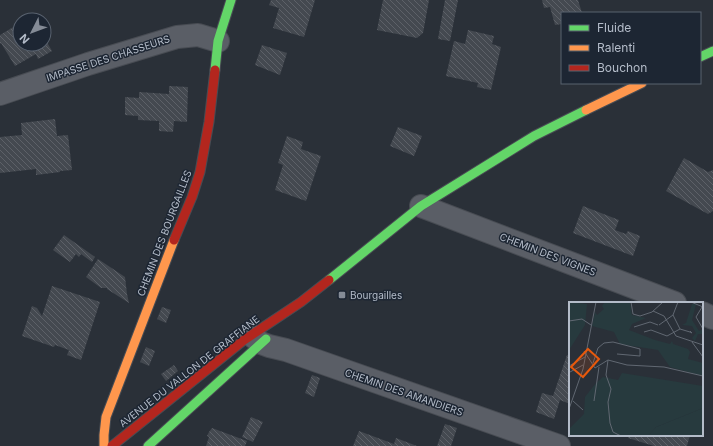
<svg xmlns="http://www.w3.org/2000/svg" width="713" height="446" viewBox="0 0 713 446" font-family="Inter,sans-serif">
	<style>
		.building { fill: url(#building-back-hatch) }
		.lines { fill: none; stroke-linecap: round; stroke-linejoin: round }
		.street-casing { stroke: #484c53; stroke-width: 24 }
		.fast-casing { stroke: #484c53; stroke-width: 11 }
		.slow-casing { stroke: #484c53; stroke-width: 11 }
		.jam-casing { stroke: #484c53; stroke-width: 11 }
		.street { stroke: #5a5e66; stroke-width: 22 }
		.fast { stroke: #63d668; stroke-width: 9 }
		.slow { stroke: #ff974d; stroke-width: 9 }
		.jam { stroke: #b3261e; stroke-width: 9 }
		.poi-dot { fill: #848b96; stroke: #1d2633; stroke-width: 1.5 }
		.labels { text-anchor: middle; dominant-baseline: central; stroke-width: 3; stroke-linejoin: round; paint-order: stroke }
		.street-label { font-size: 10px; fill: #b4bcc9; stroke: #1d2633 }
		.poi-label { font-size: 10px; fill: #b4bcc9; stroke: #1d2633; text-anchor: start }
		.inset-road { fill: none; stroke: #616872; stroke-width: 1 }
		.view { fill: #e8590c; fill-opacity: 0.15; stroke: #e8590c; stroke-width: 2 }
		.inset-edge { fill: none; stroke: #b4bcc9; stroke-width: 2 }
	</style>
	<defs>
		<pattern id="building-back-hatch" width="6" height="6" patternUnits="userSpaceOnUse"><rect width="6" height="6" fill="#444950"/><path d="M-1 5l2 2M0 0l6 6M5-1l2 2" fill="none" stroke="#5d6168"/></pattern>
	</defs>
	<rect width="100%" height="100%" fill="#2a3038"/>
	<g class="building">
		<path d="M 271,0 L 315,0 L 304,37 L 273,28 L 279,8 L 269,5 Z"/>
		<path d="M 383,0 L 429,0 L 423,33 L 417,38 L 377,30 Z"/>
		<path d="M 445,0 L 458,0 L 450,41 L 438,39 Z"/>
		<path d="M 542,0 L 578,0 L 582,13 L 562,13 L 562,24 L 555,25 L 550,7 L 544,8 Z"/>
		<path d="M 20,23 L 20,44 L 44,44 L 44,37 L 52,51 L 38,59 L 36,54 L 15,66 L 1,43 L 0,44 L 0,35 Z"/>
		<path d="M 468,30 L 494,36 L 492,44 L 501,47 L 491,90 L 477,87 L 478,83 L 446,76 L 454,41 L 465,44 Z"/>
		<path d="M 262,45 L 287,53 L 280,75 L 255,65 Z"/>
		<path d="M 169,86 L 188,87 L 187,122 L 174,121 L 173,132 L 159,131 L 159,121 L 138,120 L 138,116 L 125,115 L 125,97 L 139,98 L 139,92 L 169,94 Z"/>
		<path d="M 55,119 L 57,136 L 68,135 L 72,170 L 60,171 L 60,172 L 36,175 L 36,169 L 0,173 L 0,137 L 22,135 L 21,123 Z"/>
		<path d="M 398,127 L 422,136 L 414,156 L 390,146 Z"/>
		<path d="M 287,136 L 303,142 L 301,149 L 321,156 L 306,201 L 275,190 L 283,165 L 278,163 Z"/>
		<path d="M 684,158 L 708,172 L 713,170 L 713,211 L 708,214 L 666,191 Z"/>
		<path d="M 583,206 L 619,220 L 615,230 L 626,234 L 628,231 L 640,236 L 633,256 L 573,233 Z"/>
		<path d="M 64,235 L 95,257 L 92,262 L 81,254 L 79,257 L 76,254 L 70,262 L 53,250 Z"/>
		<path d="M 98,259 L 125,277 L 127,294 L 129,303 L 107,289 L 107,288 L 101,288 L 86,277 Z"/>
		<path d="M 52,286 L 100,302 L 81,360 L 67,355 L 69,350 L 55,345 L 54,347 L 22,336 L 32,306 L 37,308 L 42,316 Z"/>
		<path d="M 162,307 L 171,310 L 166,323 L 157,319 Z"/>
		<path d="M 146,347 L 155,351 L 149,366 L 140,362 Z"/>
		<path d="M 567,355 L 570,356 L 570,404 L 560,400 L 554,419 L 536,412 L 542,393 L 553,396 Z"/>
		<path d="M 174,365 L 178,371 L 166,381 L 161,374 Z"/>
		<path d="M 312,375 L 320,378 L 314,397 L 305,393 Z"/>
		<path d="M 251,417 L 263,422 L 253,442 L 242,437 Z"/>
		<path d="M 445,424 L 457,428 L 451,446 L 437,446 Z"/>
		<path d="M 212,428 L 247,441 L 245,446 L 206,446 L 209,437 L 207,436 L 209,432 Z"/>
		<path d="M 359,431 L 394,444 L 396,438 L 417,446 L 353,446 Z"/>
		<path d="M 629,435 L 690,435 L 687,446 L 654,446 L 628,438 Z"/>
	</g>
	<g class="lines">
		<defs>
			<g id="street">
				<path d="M 0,94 L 88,64 L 177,37 L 198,35 L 218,41"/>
				<path d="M 421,206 L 675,303"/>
				<path d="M 702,313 L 713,318"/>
				<path d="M 251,335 L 261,343 L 269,346 L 286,350 L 559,446"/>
			</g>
			<g id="fast">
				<path d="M 700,57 L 713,51"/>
				<path d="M 215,70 L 218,41 L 231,0"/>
				<path d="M 329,280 L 421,206 L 534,136 L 586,110"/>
				<path d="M 148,446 L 266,339"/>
			</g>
			<g id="slow">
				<path d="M 586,110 L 642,83"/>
				<path d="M 104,446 L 104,435 L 106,417 L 174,240"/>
			</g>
			<g id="jam">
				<path d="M 174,240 L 192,197 L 200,172 L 209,122 L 215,70"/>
				<path d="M 112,446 L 244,340 L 301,302 L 329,280"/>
			</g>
		</defs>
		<use href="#street" class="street-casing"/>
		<use href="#fast" class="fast-casing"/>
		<use href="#slow" class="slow-casing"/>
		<use href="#jam" class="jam-casing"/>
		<use href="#street" class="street"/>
		<use href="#fast" class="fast"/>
		<use href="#slow" class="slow"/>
		<use href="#jam" class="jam"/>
	</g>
	<rect class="poi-dot" x="338" y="291" width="8" height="8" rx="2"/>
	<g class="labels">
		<g class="street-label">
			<text transform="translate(108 58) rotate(-18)">IMPASSE DES CHASSEURS</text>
			<text transform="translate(164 233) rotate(-69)">CHEMIN DES BOURGAILLES</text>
			<text transform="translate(548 254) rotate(21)">CHEMIN DES VIGNES</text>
			<text transform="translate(189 371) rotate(-38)">AVENUE DU VALLON DE GRAFFIANE</text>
			<text transform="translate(404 392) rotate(19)">CHEMIN DES AMANDIERS</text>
		</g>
		<g class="poi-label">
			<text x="350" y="295">Bourgailles</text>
		</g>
	</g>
	<g transform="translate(569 302)">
		<rect width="134" height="134" fill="#2a3038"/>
		<path d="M 0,0 L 18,2 L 16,23 L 0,48 ZM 123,2 L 127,2 L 123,18 L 130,29 L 134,27 L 134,32 L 129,32 L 126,39 L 123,36 L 127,31 L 123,24 L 113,23 L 117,21 ZM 134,106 L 134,134 L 79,134 L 87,125 Z" fill="#273a3e"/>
		<path d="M 36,0 L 61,0 L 63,13 L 77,16 L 63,22 L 60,28 L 86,38 L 101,42 L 103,39 L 104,42 L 119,47 L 121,50 L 119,57 L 134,61 L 134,74 L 101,65 L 89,48 L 51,42 L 45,30 L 23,24 L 26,10 L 28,13 L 35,7 L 33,4 ZM 53,71 L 134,84 L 134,106 L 87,125 L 79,134 L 0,134 L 0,127 L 15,112 L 16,95 L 27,81 L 34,75 L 49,78 Z" fill="#273a3e"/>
		<path class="inset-road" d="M 62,0 L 64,12 L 71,14 L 83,10 L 94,0M 122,0 L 134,5M 133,5 L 127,15 L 134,27M 84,9 L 95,14 L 107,34 L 134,43M 0,19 L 13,17 L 22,23M 90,23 L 104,13M 65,25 L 81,20 L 89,23M 111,27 L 121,30 L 123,31 L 121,29M 75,30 L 82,28 L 98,34 L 111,27 L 104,13 L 109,0M 123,40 L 134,55M 15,49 L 26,66 L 39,58 L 58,63 L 95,65 L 134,74M 39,58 L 37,73 L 42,87 L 39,100 L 41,121 L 44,130 L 52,134M 24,61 L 29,46 L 35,41 L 44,40 L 71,47 L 71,54 L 48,52M 0,64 L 16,55M 1,70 L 14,63M 4,99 L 14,108M 25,99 L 30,65M 0,107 L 14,67 L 27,0"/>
		<path class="view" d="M 19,47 L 30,57 L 14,75 L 2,65 Z"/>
		<rect width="134" height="134" class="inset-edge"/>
	</g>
	<rect x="561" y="12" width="140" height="72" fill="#1d2633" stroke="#59626f"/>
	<rect x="569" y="25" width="20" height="6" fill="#63d668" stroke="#59626f"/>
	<text x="597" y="32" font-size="12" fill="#b4bcc9">Fluide</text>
	<rect x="569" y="45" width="20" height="6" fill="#ff974d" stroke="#59626f"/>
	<text x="597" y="52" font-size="12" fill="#b4bcc9">Ralenti</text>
	<rect x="569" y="65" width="20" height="6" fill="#b3261e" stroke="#59626f"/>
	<text x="597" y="72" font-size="12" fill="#b4bcc9">Bouchon</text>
	<g transform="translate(32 32) rotate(228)"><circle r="19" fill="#1d2633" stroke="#59626f"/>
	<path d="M0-3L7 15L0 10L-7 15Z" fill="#848b96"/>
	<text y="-6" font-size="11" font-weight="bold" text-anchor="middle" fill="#b4bcc9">N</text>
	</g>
</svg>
